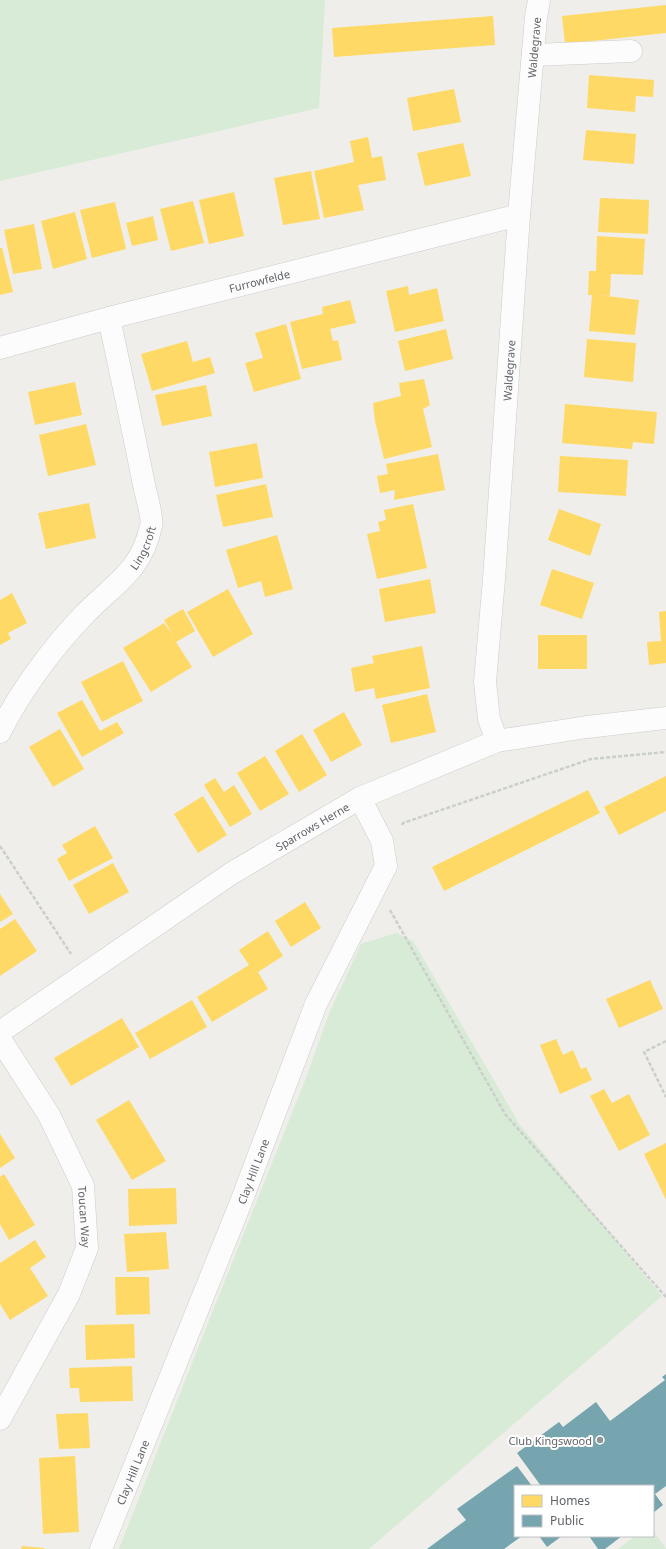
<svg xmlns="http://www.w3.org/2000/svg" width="666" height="1549" viewBox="0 0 666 1549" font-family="'Noto Sans',sans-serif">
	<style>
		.green { fill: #d8ebd6 }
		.homes { fill: #ffd966 }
		.public { fill: #76a5af }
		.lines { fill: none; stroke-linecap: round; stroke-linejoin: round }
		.minor-casing { stroke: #cbcccc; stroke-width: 23 }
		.path { stroke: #cacfcc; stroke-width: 2.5; stroke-dasharray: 4 2; stroke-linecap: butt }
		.minor { stroke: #fdfcfc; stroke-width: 22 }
		.poi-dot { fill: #919496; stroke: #fff; stroke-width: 1.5 }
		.labels { text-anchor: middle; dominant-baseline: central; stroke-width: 4; stroke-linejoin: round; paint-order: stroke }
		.street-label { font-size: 11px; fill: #5f6368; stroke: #fff }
		.poi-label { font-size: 11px; fill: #5f6368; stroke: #fff; text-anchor: end }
	</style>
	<rect width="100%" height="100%" fill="#efeeea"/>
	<g class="green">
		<path d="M 0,0 L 325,0 L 319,108 L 0,181 Z"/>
		<path d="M 396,933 L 413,941 L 520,1125 L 662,1296 L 369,1549 L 119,1549 L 194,1358 L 306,1078 L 330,1011 L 361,944 Z"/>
		<path d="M 653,1530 L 666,1549 L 618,1549 L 636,1536 L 653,1536 Z"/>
	</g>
	<g class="homes">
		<path d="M 666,5 L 666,33 L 565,44 L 562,16 Z"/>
		<path d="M 493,16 L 495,45 L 334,57 L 332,28 Z"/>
		<path d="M 589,75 L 654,80 L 653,97 L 636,96 L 635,112 L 587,108 Z"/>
		<path d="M 454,89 L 461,122 L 413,131 L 407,98 Z"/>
		<path d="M 586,130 L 636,134 L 634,164 L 583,160 Z"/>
		<path d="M 368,137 L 372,158 L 382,156 L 386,180 L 358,185 L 364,210 L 324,218 L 314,171 L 354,162 L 350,141 Z"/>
		<path d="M 463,143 L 471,176 L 425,186 L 417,153 Z"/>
		<path d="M 311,171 L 320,219 L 283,225 L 274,178 Z"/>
		<path d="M 234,192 L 244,236 L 209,244 L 199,200 Z"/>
		<path d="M 600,198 L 649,200 L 648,234 L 598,232 Z"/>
		<path d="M 193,201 L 204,243 L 171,251 L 160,209 Z"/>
		<path d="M 115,202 L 126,249 L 92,258 L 80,210 Z"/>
		<path d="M 75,212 L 87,259 L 53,269 L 41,221 Z"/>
		<path d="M 153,216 L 158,240 L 132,246 L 126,223 Z"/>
		<path d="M 34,224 L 42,269 L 13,274 L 4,230 Z"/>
		<path d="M 597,236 L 645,239 L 643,275 L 611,274 L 610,296 L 599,295 L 639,300 L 635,335 L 589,331 L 592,295 L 588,295 L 589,271 L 596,271 Z"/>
		<path d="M 0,248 L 2,248 L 13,292 L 0,295 Z"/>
		<path d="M 408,286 L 409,295 L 437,288 L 444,321 L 395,332 L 386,291 Z"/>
		<path d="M 350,300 L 356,323 L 330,329 L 333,341 L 338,340 L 342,360 L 302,369 L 290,322 L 323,314 L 322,307 Z"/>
		<path d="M 286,324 L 301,379 L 254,392 L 245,363 L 263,358 L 255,333 Z"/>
		<path d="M 446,329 L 453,359 L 405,371 L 398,341 Z"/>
		<path d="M 587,339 L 636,343 L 633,382 L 584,377 Z"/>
		<path d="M 187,341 L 193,362 L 210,357 L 215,373 L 152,391 L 141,354 Z"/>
		<path d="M 424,379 L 430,405 L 423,409 L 432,447 L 384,459 L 375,421 L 373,403 L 401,396 L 399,383 Z"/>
		<path d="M 75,382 L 82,415 L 35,425 L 28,392 Z"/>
		<path d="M 206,385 L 212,416 L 162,426 L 155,395 Z"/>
		<path d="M 565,404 L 657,412 L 654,444 L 633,442 L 632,449 L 562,443 Z"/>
		<path d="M 86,424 L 96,465 L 48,476 L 39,435 Z"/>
		<path d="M 257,443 L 263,478 L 215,487 L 209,452 Z"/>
		<path d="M 438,454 L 445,490 L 394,500 L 395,490 L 380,493 L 377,476 L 388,474 L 386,464 Z"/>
		<path d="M 560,456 L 628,460 L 626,496 L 558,492 Z"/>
		<path d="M 266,484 L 273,517 L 223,527 L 216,495 Z"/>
		<path d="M 89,503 L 96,538 L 46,549 L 38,513 Z"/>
		<path d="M 413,504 L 427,568 L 377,579 L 367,534 L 380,531 L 378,522 L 386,520 L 384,510 Z"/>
		<path d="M 559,509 L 601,524 L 590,556 L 548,540 Z"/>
		<path d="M 277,535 L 293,589 L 265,597 L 261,581 L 238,588 L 226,550 Z"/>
		<path d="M 552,569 L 594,583 L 582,619 L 540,605 Z"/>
		<path d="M 430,579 L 436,613 L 385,622 L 379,589 Z"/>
		<path d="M 228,589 L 253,634 L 213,657 L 187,612 Z"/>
		<path d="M 12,593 L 27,623 L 8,633 L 11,639 L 0,645 L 0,600 Z"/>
		<path d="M 183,609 L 195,631 L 176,642 L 192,667 L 151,692 L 123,648 L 164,623 L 173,635 L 164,620 Z"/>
		<path d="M 666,611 L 666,663 L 649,665 L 647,642 L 661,641 L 659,612 Z"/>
		<rect x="538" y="635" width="49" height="34"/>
		<path d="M 422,646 L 430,688 L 376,699 L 374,688 L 355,692 L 351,668 L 374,663 L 372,656 Z"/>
		<path d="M 123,661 L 143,701 L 102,722 L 81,682 Z"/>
		<path d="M 427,694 L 436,732 L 391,743 L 382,705 Z"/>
		<path d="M 82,700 L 100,731 L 117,722 L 124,733 L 82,757 L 57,713 Z"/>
		<path d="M 344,712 L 362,745 L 331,762 L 313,730 Z"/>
		<path d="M 60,729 L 84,769 L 53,787 L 29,747 Z"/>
		<path d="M 302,734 L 327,775 L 299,792 L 275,751 Z"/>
		<path d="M 265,756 L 289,794 L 260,811 L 237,773 Z"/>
		<path d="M 666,776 L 666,811 L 619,835 L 604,807 Z"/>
		<path d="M 215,778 L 224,792 L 234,785 L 252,814 L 230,827 L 204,785 Z"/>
		<path d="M 588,790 L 600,813 L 444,891 L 432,867 Z"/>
		<path d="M 203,796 L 227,835 L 198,853 L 174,814 Z"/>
		<path d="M 95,826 L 113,858 L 69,881 L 57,859 L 67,853 L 62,845 Z"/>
		<path d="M 113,863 L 129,892 L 89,914 L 73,885 Z"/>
		<path d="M 0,894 L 13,914 L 0,922 Z"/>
		<path d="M 305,902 L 321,928 L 291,947 L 275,921 Z"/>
		<path d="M 15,919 L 37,951 L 0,976 L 0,929 Z"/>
		<path d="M 268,931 L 283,956 L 258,972 L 268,989 L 212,1022 L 197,997 L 249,965 L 239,950 Z"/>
		<path d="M 650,980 L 663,1009 L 619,1028 L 606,999 Z"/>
		<path d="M 192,1000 L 207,1027 L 150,1059 L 135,1033 Z"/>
		<path d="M 122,1018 L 139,1047 L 71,1086 L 54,1058 Z"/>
		<path d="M 556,1039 L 563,1055 L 573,1050 L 581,1069 L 586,1067 L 592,1080 L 560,1094 L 540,1045 Z"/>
		<path d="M 604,1089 L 612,1103 L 629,1094 L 650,1135 L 619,1151 L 590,1096 Z"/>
		<path d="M 129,1100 L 166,1161 L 132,1180 L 96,1120 Z"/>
		<path d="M 0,1134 L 15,1158 L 0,1168 Z"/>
		<path d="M 666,1143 L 666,1200 L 644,1154 Z"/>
		<path d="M 4,1174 L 35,1225 L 9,1240 L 0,1224 L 0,1177 Z"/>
		<path d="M 176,1188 L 177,1224 L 129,1226 L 128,1189 Z"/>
		<path d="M 166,1232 L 169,1269 L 127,1272 L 124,1234 Z"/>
		<path d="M 35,1240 L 46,1257 L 30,1268 L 48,1296 L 10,1320 L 0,1304 L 0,1263 Z"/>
		<path d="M 115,1277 L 149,1277 L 150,1314 L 116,1315 Z"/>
		<path d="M 134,1324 L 135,1358 L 86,1360 L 85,1325 Z"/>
		<path d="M 132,1366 L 133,1401 L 80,1402 L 79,1388 L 70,1388 L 69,1368 Z"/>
		<path d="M 88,1413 L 90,1448 L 59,1449 L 56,1414 Z"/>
		<path d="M 75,1456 L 79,1532 L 43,1534 L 39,1458 Z"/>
		<path d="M 22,1546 L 44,1548 L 44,1549 L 21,1549 Z"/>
	</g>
	<g class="public">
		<path d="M 666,1374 L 666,1486 L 655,1494 L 663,1505 L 653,1513 L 653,1486 L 541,1486 L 517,1453 L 559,1422 L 563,1427 L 596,1402 L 610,1421 L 665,1380 L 662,1377 Z"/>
		<path d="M 517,1466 L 532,1486 L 515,1486 L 515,1536 L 522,1536 L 504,1549 L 427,1549 L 466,1520 L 457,1509 Z"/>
		<path d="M 539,1536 L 562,1536 L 547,1547 Z"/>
		<path d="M 589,1536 L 622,1536 L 605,1549 L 598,1549 Z"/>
	</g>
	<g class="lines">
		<defs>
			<g id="minor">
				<path d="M 533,55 L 631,51"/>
				<path id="s1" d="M 0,348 L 109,318 L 519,215"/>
				<path id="s2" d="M 0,732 C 19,693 53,647 83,616 C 112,585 141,573 151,526 C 153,519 146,494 144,485 C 133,429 121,374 109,318"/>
				<path id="s3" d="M 497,741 L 489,719 L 485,682 L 494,579 L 519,215 L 536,17 L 539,0"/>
				<path id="s4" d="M 0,1032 L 232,873 L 360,798 L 497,741 L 587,727 L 666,718"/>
				<path id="s5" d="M 0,1039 L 49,1115 L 83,1186 L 87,1248 L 69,1294 L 0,1419"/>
				<path id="s6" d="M 101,1549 L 241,1202 L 316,1004 L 386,866 L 382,841 L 360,798"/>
			</g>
		</defs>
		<use href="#minor" class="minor-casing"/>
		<g class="path">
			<path d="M 402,825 L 403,823 L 591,759 L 666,752"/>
			<path d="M 0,846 L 71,954"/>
			<path d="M 390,910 L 505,1114 L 666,1297"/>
			<path d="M 666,1041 L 644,1052 L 666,1097"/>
		</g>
		<use href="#minor" class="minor"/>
	</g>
	<circle class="poi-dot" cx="600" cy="1440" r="4"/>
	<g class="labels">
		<g class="street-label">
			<text stroke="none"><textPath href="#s3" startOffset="697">Waldegrave</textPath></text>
			<text stroke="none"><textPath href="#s1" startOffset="268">Furrowfelde</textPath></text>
			<text stroke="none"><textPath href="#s3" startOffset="373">Waldegrave</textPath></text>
			<text stroke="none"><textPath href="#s2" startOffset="235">Lingcroft</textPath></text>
			<text stroke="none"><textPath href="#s4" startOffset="374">Sparrows Herne</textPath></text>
			<text stroke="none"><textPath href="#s6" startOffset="407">Clay Hill Lane</textPath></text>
			<text stroke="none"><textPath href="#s5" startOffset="200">Toucan Way</textPath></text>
			<text stroke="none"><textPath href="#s6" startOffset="83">Clay Hill Lane</textPath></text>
		</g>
		<g class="poi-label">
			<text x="592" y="1440">Club Kingswood</text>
		</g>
	</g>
	<rect x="514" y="1485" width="140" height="52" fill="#ffffff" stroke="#bfc1c3"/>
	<rect x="522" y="1495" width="20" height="12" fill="#ffd966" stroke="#bfc1c3"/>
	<text x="550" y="1505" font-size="12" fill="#5f6368">Homes</text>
	<rect x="522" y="1515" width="20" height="12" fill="#76a5af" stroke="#bfc1c3"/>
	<text x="550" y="1525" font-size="12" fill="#5f6368">Public</text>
</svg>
